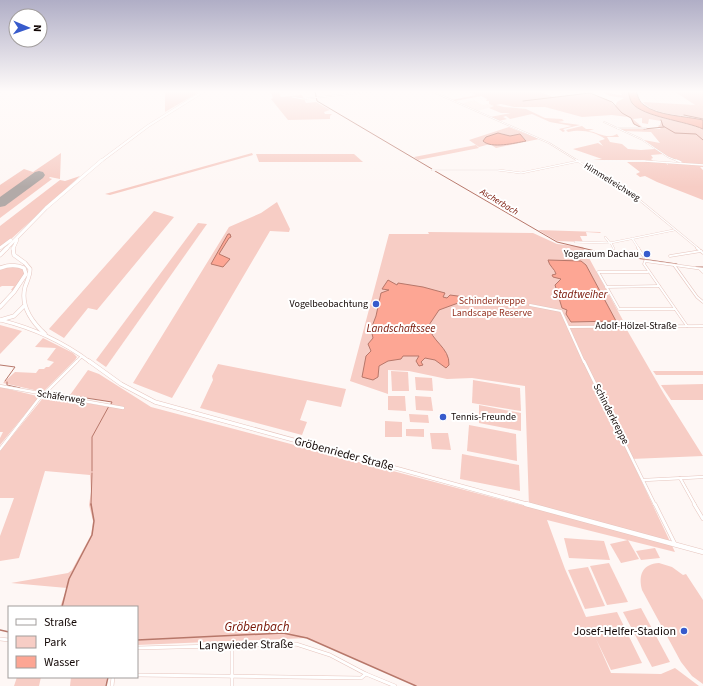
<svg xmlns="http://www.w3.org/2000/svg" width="703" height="686" viewBox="0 0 703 686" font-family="'Source Sans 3',sans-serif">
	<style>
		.built { fill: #fcebe7 }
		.green { fill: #f7cdc5; fill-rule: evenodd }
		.water { fill: #fda694; stroke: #b7776a }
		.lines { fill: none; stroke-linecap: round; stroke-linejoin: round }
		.stream-far1 { stroke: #b7776a; stroke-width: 1 }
		.stream { stroke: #b7776a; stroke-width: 1.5 }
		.runway { fill: #b2aaa8; fill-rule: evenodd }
		.street-far4-casing { stroke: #e6c5be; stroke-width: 1.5 }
		.street-far3-casing { stroke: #e6c5be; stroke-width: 2 }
		.street-far2-casing { stroke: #e6c5be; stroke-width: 3 }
		.street-far1-casing { stroke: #e6c5be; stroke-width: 3.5 }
		.street-casing { stroke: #e6c5be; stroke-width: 4 }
		.secondary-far2-casing { stroke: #e6c5be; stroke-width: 4 }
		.secondary-far1-casing { stroke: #e6c5be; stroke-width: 4.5 }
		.secondary-casing { stroke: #e6c5be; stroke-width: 5.5 }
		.highway-far2-casing { stroke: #e6c5be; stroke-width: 3 }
		.highway-far1-casing { stroke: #e6c5be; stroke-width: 3.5 }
		.highway-casing { stroke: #e6c5be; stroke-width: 4.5 }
		.street-far4 { stroke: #fff; stroke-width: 1 }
		.street-far3 { stroke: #fff; stroke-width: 1.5 }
		.street-far2 { stroke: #fff; stroke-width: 2 }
		.street-far1 { stroke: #fff; stroke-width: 2.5 }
		.street { stroke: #fff; stroke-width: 3 }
		.secondary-far2 { stroke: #fff; stroke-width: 3 }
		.secondary-far1 { stroke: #fff; stroke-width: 3.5 }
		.secondary { stroke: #fff; stroke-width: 4.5 }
		.highway-far2 { stroke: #fff; stroke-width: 2.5 }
		.highway-far1 { stroke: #fff; stroke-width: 3 }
		.highway { stroke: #fff; stroke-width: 3.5 }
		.poi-dot { fill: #375bcc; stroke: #fff; stroke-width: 1.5 }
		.labels { text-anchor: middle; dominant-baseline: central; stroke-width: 4; stroke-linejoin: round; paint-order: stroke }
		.far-street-label { font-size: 9px; fill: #140907; stroke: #fff }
		.far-water-label { font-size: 9px; font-style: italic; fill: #771203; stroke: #fff }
		.poi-label { font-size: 10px; fill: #140907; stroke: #fff; text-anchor: end }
		.park-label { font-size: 10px; fill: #953221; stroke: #fff }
		.street-label { font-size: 10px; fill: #140907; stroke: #fff }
		.water-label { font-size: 11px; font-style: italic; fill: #771203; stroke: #fff }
		.near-street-label { font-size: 12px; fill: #140907; stroke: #fff }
		.near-poi-label { font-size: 12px; fill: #140907; stroke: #fff; text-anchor: end }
		.near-water-label { font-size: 13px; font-style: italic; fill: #771203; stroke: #fff }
	</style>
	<rect width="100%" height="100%" fill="#fef7f5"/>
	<path class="built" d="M 474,100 L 483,105 L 487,104 L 495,106 L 477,111 L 460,104 Z"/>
	<g class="green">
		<path d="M 165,91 L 195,91 L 196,94 L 165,112 Z"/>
		<path d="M 270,91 L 278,91 L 281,97 L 302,95 L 306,103 L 316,102 L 330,110 L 324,112 L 325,114 L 332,114 L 330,116 L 330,119 L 288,120 L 271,99 L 273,98 Z"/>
		<path d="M 466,91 L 538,91 L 553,97 L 590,94 L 608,100 L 615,106 L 617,102 L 624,98 L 610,96 L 600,91 L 619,95 L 622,95 L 621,91 L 628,91 C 629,94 630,98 631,100 C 641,118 685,121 703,129 L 703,167 L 700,167 L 703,170 L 703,200 L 657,182 L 645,176 L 640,177 L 636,174 L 640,172 L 627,162 L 587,162 L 626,160 L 593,160 L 602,159 L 573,149 L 598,143 L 603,146 L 599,141 L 605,139 C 595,131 580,129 568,132 L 566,130 L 582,126 L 586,129 L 594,129 L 588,131 C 598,132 607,140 617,134 L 619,137 L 607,137 L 610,142 L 622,144 L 628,149 L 641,150 L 655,149 L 663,154 L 651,155 L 653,158 L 651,159 L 653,161 L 647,161 L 665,162 L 668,165 L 667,162 L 683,163 L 668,157 L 644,140 L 660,143 L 651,132 L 624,131 L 620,128 L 661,129 L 658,126 L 660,125 L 661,121 L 649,119 L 648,124 L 642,123 L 642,118 L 633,119 L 642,127 L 641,127 L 633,124 L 631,118 L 628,117 L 612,115 L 582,117 L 545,107 L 514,107 L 501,104 L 496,105 L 504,107 L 526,109 L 545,118 L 562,119 L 564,121 L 558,122 L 580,125 L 563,129 L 565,131 L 563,132 L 559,129 L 572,126 L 550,122 L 532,114 L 510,119 L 506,116 L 503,117 L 507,119 L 499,121 L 490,117 L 511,113 L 501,113 L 489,108 L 494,106 L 489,104 L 489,101 L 486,101 L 487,99 L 481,96 L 455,101 L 452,100 L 476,95 Z"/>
		<path d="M 674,91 L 703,91 L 703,119 C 687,115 654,116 643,102 L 695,105 Z"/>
		<path d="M 509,127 L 539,139 L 496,148 L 490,144 L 479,147 L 469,140 ZM 500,133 L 510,136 L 520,134 L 526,140 L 510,144 L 485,143 L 483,141 Z"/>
		<path d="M 476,145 L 479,148 L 418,160 L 414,157 Z"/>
		<path d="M 61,153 L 60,179 L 50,177 L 49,178 L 52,179 L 0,218 L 0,185 L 24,169 L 33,172 Z"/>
		<path d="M 252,153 L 253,155 L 110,195 L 105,194 Z"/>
		<path d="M 256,154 L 354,154 L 363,162 L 259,162 Z"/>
		<path d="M 80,176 L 10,240 L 0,247 L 0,226 L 60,180 L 65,181 Z"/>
		<path d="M 277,202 L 290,229 L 289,232 L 270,231 L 172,398 L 133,383 L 229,227 L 261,213 Z"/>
		<path d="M 154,211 L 174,217 L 97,310 L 88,308 L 64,338 L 49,329 Z"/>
		<path d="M 198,223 L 207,224 L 106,367 L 96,360 Z"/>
		<path d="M 538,230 L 600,232 L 601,233 L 586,232 L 587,236 L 580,236 L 583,242 L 557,241 Z"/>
		<path d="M 428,232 L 533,233 L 557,244 L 583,247 L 625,324 L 625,329 L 627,330 L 664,394 L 703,456 L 631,459 L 675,552 L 547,520 L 565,569 L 586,617 L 617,612 L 642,663 L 611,670 L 596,639 L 611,673 L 661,674 L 675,668 L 699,686 L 416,686 L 307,638 L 137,645 L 137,607 L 60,607 L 67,588 L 11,583 L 68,573 L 72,570 L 91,535 L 93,521 L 89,505 L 91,492 L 90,475 L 45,471 L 19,558 L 0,561 L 0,536 L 14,498 L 0,498 L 0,451 L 43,398 L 48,396 L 109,407 L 111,402 L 70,395 L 88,370 L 99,374 L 151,407 L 529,507 L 525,386 L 472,378 L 447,379 L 409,371 L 388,370 L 388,394 L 350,381 L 389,234 L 429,234 Z"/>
		<path d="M 10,266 L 22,268 L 24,271 L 24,275 L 14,291 L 11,290 L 14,286 L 2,286 L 0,287 L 0,269 Z"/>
		<path d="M 0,325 L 22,331 L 0,354 Z"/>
		<path d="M 43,338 L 73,353 L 77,357 L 75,360 L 43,392 L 3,383 L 15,372 L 36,373 L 39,369 L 44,369 L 46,367 L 49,367 L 54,362 L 47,360 L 56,348 L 35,347 Z"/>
		<path d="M 218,364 L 346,389 L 341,407 L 307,400 L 300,420 L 307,422 L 302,435 L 200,408 L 213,380 L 212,376 Z"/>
		<path d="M 391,371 L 408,372 L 409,391 L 392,391 Z"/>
		<path d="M 653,371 L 703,371 L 703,375 L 656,375 Z"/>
		<path d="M 415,377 L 432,378 L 433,391 L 416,390 Z"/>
		<path d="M 473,380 L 520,388 L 521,411 L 472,403 Z"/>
		<path d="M 703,384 L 703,400 L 671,400 L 661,385 Z"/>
		<path d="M 0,387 L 37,396 L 39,397 L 0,445 L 0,438 L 3,432 L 0,432 Z"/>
		<path d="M 388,396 L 405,396 L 406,411 L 388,410 Z"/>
		<path d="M 415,396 L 431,397 L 433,411 L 416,410 Z"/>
		<path d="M 479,405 L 521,413 L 521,431 L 479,423 Z"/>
		<path d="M 409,414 L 428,415 L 429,423 L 410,422 Z"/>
		<path d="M 385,421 L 402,422 L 402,437 L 385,437 Z"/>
		<path d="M 469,425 L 516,434 L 517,461 L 467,451 Z"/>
		<path d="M 406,429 L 424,429 L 424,437 L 406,436 Z"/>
		<path d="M 430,433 L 448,433 L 451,450 L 432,449 Z"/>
		<path d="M 462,454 L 519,465 L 520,491 L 460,479 Z"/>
		<path d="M 564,538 L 604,541 L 610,560 L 569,558 Z"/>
		<path d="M 628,540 L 639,559 L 621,563 L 610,544 Z"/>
		<path d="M 655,548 L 660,558 L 641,560 L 636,551 Z"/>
		<path d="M 609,563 L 628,602 L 607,605 L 590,566 Z"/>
		<path d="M 659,563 L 672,567 L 683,575 L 686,574 L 703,600 L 703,684 L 692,676 L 681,662 L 642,590 C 638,574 643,564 659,563 Z"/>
		<path d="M 588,567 L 605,606 L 585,609 L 568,570 Z"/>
		<path d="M 641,608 L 670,662 L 652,667 L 623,612 Z"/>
		<path d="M 17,677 L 41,677 L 39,686 L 14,686 Z"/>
		<path d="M 71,677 L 107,677 L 105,686 L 70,686 Z"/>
	</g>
	<g class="water">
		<path d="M 628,91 L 636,91 C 638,96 639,102 644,105 C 657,116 686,116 703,120 L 703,129 C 686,121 643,117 632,103 C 630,100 629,95 628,91 Z"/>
		<path d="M 498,133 L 510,136 L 520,134 L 526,141 C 515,143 491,149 483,141 L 486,137 Z"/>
		<path d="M 228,234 L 230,234 L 231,237 L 229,238 L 219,254 L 230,259 L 223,267 L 211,264 Z"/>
		<path d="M 548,260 L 581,261 L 586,265 L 616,321 L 571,322 L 566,314 L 567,310 L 562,308 L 555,285 L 561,279 L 553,277 L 552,275 L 556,274 C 555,269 549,266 548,260 Z"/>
		<path d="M 388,280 L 397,285 L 398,283 L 423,287 L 445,293 L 443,297 L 447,298 L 450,295 L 465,297 L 469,299 L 439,310 L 429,325 C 430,341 450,347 449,365 L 446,368 L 435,360 L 425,358 L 421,362 L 423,365 L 419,366 L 416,361 L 419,356 L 403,356 L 401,359 L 388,361 L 379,366 L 378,377 L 373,380 L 362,377 L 366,356 L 371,351 L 368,344 L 373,338 L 371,329 L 376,316 L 381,293 L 389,290 L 382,289 Z"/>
	</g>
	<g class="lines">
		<g class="stream-far1">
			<path d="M 315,91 L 317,101 L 432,169"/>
			<path d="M 523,101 L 590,93 L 612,102 L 622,113 L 631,118 L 634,124 L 642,128"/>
			<path d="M 684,115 L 703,119"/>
			<path d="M 661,120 L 663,126"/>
			<path d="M 663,126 L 675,133 L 696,134 L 703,140"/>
			<path d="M 644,129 L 664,127"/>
			<path d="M 435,171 L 557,242 L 608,254 L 677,264"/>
			<path d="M 696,267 L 703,267"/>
			<path d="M 0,365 L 15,367 L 5,381"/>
			<path d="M 7,382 L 7,385 L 20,388"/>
			<path d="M 41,392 L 44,391"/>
			<path d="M 49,392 L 81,397"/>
			<path d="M 86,398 L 112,402 L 111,404"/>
			<path d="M 92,471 L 92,437 L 109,406"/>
			<path d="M 91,505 L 92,473"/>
		</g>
		<g class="stream">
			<path d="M 62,607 L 69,579 L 92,535 L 94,521 L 91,504"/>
			<path d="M 0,630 L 9,632"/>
			<path d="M 137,640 L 283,633 L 307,638 L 416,686"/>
			<path d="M 106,686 L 108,677"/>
		</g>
		<path class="runway" d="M 39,171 L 43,172 L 45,175 L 43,178 L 5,206 L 0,207 L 0,197 L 35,172 Z"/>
		<defs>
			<g id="street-far4">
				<path d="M 431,91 L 549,143 L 578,161"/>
				<path d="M 0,92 L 6,91"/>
				<path d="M 292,97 L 303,99 L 375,91"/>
				<path d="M 604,122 L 617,128"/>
				<path d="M 646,128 L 617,128 L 641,139 L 668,157 L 678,161"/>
				<path d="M 579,161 L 645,161"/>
			</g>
			<g id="street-far3">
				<path d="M 576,160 L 637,198 L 699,249"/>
				<path d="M 676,160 L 681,162"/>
				<path d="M 432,170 L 498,170 L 521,173 L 579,161 L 644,161 L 703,165"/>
				<path d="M 605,237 L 610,243"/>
				<path d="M 632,238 L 639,249"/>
				<path d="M 575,242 L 610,243 L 674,230"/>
				<path d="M 611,243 L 614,249"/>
			</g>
			<g id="street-far2">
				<path d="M 638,248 L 644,257"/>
				<path d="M 697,248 L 703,253"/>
				<path d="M 670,256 L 701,251"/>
				<path d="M 674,265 L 697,297 L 703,302"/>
				<path d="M 700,269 L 703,272"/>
				<path d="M 648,272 L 598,272 L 619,309 L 675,309"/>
				<path d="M 606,287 L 659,286"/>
				<path d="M 530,305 L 561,311 L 584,362"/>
				<path d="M 687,326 L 644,264 L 645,261 L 703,269"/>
				<path d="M 569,327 L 703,326"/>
				<path d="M 76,362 L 82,356"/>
			</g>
			<g id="street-far1">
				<path d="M 584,361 L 655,505"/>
				<path d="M 0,386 L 123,408"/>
				<path d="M 0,449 L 38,400 L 77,361"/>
				<path d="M 680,478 L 695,505"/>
				<path d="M 644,480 L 703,477"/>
			</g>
			<g id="street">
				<path d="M 655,504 L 675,544"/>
				<path d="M 694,504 L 703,519"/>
				<path d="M 0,639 L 9,640"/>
				<path d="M 232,645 L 232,686"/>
				<path d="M 137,648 L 296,644 L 330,655 L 366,674 L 395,686"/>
				<path d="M 137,675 L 361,678 L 366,674"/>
				<path d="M 112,686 L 113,677"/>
			</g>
			<path id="secondary-far2" d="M 0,320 C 33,328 62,341 90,362"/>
			<path id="secondary-far1" d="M 89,361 L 121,384 L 155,402 L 530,505"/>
			<path id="secondary" d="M 526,504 L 703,552"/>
			<path id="highway-far2" d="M 101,161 L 148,126 L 204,91"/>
			<g id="highway-far1">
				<path d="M 0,248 L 11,240"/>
				<path d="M 6,249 L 46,208 L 102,160"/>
				<path d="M 13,249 L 17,240"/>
			</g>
			<g id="highway">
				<path d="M 13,248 L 14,255 L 25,263 L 30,269 C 30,276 27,281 25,287 C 20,306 32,322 45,334"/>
				<path d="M 0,255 L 7,248"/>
				<path d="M 0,268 C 8,265 16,264 24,268 L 26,274 L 14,292 L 0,307"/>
				<path d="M 0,320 L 14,316 L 24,306"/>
			</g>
		</defs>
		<use href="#street-far4" class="street-far4-casing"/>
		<use href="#street-far3" class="street-far3-casing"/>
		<use href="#street-far2" class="street-far2-casing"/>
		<use href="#street-far1" class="street-far1-casing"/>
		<use href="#street" class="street-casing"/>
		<use href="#secondary-far2" class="secondary-far2-casing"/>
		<use href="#secondary-far1" class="secondary-far1-casing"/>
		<use href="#secondary" class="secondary-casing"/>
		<use href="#highway-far2" class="highway-far2-casing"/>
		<use href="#highway-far1" class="highway-far1-casing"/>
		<use href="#highway" class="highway-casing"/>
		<use href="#street-far4" class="street-far4"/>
		<use href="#street-far3" class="street-far3"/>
		<use href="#street-far2" class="street-far2"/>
		<use href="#street-far1" class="street-far1"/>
		<use href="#street" class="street"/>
		<use href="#secondary-far2" class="secondary-far2"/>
		<use href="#secondary-far1" class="secondary-far1"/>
		<use href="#secondary" class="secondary"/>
		<use href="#highway-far2" class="highway-far2"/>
		<use href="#highway-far1" class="highway-far1"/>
		<use href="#highway" class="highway"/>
	</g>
	<linearGradient id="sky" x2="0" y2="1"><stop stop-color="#b0aec6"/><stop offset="0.49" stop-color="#fffbfa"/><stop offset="1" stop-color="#fffbfa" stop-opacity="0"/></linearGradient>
	<rect width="703" height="187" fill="url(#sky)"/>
	<g class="poi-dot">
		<circle cx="647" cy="254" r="4"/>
		<circle cx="376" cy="304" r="4"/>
		<circle cx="443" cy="417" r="4"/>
		<circle cx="684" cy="631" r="4"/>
	</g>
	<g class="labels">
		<g class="far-street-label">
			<text transform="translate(612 182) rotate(32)">Himmelreichweg</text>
		</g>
		<g class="far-water-label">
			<text transform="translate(499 202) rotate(31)">Ascherbach</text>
		</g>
		<g class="poi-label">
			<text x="639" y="254">Yogaraum Dachau</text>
			<text x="368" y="304">Vogelbeobachtung</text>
			<text x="451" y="417" text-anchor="start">Tennis-Freunde</text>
		</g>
		<g class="park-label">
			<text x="492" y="301">Schinderkreppe<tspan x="492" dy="12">Landscape Reserve</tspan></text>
		</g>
		<g class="street-label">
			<text x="636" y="326">Adolf-Hölzel-Straße</text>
			<text transform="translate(61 397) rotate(9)">Schäferweg</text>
			<text transform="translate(611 414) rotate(63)">Schinderkreppe</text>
		</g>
		<g class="water-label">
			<text x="580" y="294">Stadtweiher</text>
			<text x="401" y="328">Landschaftssee</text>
		</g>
		<g class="near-street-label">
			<text transform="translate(344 454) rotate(15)">Gröbenrieder Straße</text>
			<text transform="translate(246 645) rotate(-1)">Langwieder Straße</text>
		</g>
		<g class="near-poi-label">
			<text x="676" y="631">Josef-Helfer-Stadion</text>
		</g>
		<g class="near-water-label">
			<text x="257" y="627">Gröbenbach</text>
		</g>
	</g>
	<rect x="8" y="606" width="130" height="72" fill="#ffffff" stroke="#a19d9c"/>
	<rect x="16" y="619" width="20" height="6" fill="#ffffff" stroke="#a19d9c"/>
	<text x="44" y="626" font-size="12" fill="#140907">Straße</text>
	<rect x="16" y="636" width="20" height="12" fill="#f7cdc5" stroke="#a19d9c"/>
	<text x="44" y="646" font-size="12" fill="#140907">Park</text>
	<rect x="16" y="656" width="20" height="12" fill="#fda694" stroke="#a19d9c"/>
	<text x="44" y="666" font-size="12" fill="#140907">Wasser</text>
	<g transform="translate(28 28) rotate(92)"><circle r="19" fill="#ffffff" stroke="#a19d9c"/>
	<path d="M0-3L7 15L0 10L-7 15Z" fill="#375bcc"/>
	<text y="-6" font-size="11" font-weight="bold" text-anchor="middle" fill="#140907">N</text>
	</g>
</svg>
